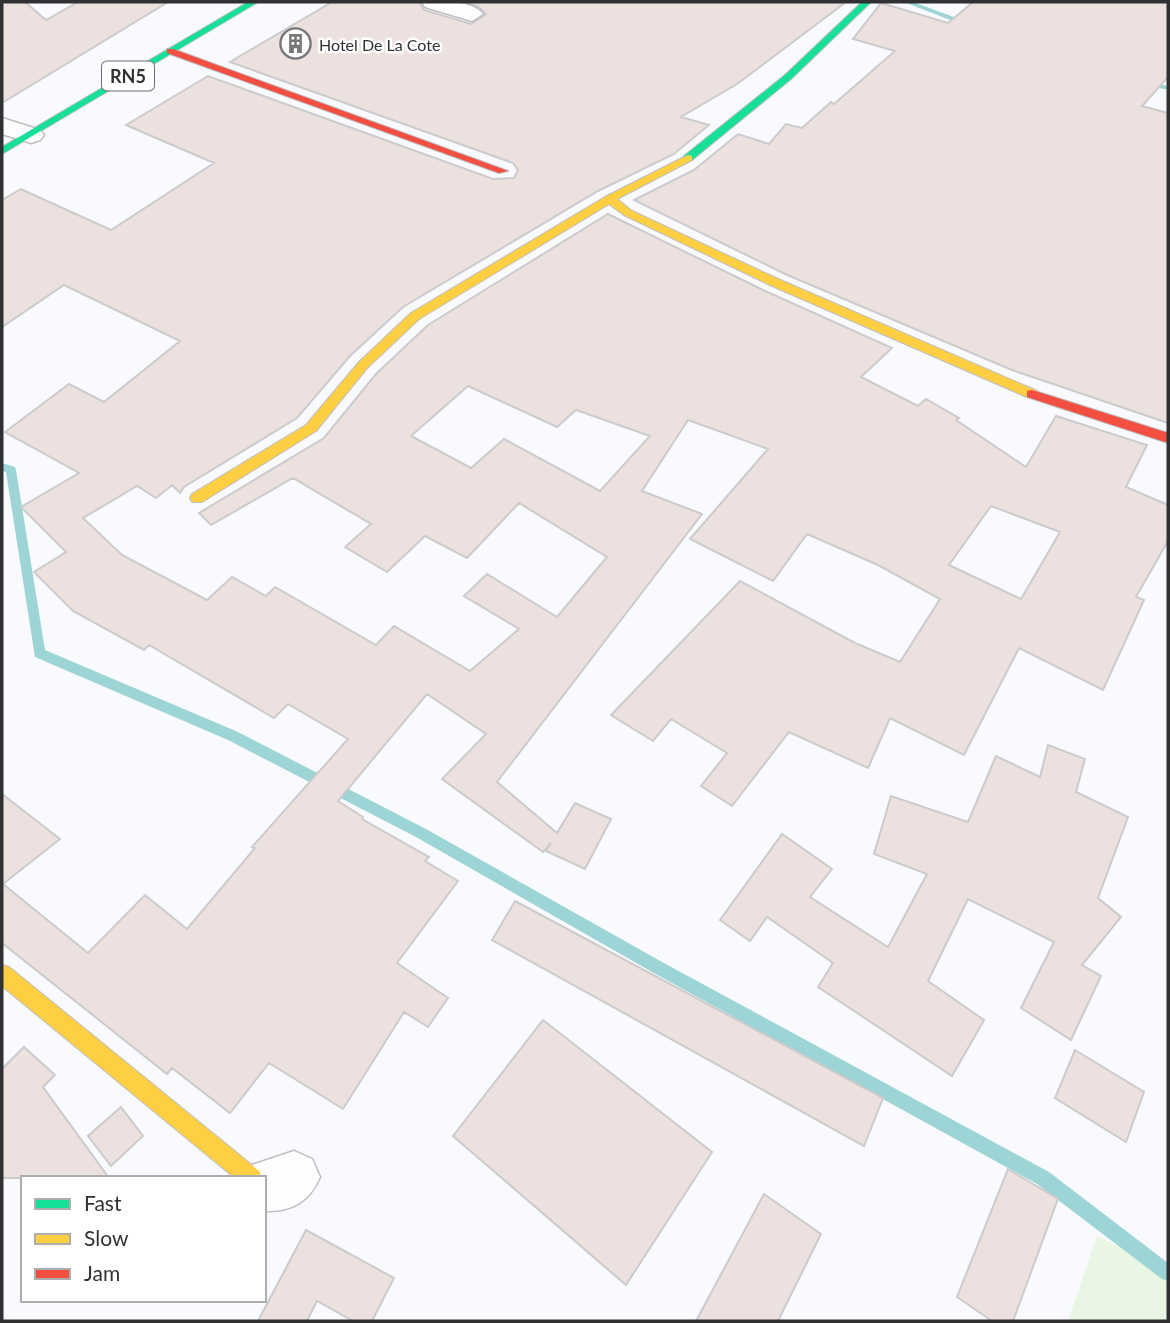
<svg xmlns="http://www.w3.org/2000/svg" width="1170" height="1323" viewBox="0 0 1170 1323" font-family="Lato,sans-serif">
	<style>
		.green { fill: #eaf6e4 }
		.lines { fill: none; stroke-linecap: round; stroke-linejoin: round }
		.stream { fill: #9dd4d6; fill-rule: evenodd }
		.building { fill: #ece1df; stroke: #cccbcc; stroke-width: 2; fill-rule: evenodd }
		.street-casing { stroke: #bebec0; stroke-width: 3 }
		.fast-casing { stroke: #bebec0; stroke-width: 2 }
		.slow-casing { stroke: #bebec0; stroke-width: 2 }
		.jam-casing { stroke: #bebec0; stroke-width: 2 }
		.street { fill: #fefeff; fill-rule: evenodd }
		.fast { fill: #16e098; fill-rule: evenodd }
		.slow { fill: #ffcf43; fill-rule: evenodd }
		.jam { fill: #f24e42; fill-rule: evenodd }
		.labels { text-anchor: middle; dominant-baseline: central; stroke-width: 5; stroke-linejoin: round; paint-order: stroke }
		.far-poi-label { font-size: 16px; fill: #303132; stroke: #fff; text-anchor: start }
		.shield { fill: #fff; stroke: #6e6f70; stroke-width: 2 }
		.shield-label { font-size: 18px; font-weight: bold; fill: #303132 }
	</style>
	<rect width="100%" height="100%" fill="#f9fafd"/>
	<path class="green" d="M 1097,1236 L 1168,1270 L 1168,1321 L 1068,1321 Z"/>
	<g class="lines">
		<g class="stream">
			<path d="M 904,2 L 913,2 L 970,23 L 963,25 Z"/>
			<path d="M 1142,80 L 1168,86 L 1168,90 L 1142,84 Z"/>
			<path d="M 2,463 L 15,467 L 16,470 L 45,650 L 238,732 L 426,829 L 662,962 L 1049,1172 L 1168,1263 L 1168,1281 L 1162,1279 L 1037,1184 L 652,972 L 416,837 L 228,740 L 35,657 L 6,472 L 2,471 Z"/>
		</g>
	</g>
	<g class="building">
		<path d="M 2,2 L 25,2 L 46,20 L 78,2 L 168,2 L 2,103 Z"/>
		<path d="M 332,2 L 419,2 L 424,10 L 471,24 L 486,14 L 479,7 L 466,2 L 846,2 L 737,84 L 681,117 L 709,125 L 674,154 L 598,191 L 403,307 L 350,356 L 297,418 L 184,487 L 180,493 L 172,485 L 156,498 L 137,486 L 83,518 L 122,555 L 207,600 L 232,577 L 266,596 L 275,587 L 376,645 L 394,626 L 470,671 L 519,629 L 464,596 L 487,574 L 557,617 L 607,557 L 519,503 L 467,558 L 425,536 L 387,572 L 345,547 L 371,524 L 293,478 L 211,525 L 199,513 L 324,438 L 376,374 L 428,325 L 608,214 L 763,290 L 892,348 L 861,377 L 918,406 L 926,399 L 959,418 L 956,420 L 1026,467 L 1056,416 L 1147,445 L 1126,487 L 1168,505 L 1168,541 L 1136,597 L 1144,600 L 1103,690 L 1019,648 L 964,755 L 890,718 L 868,768 L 789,732 L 732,806 L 701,786 L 727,753 L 671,719 L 653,741 L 611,715 L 740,581 L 855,643 L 900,662 L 940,599 L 878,565 L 807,534 L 773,581 L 690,539 L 768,449 L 688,420 L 642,491 L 702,514 L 497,782 L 557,833 L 575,803 L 611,819 L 585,869 L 546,851 L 551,843 L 543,852 L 442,779 L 486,734 L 427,694 L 338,801 L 363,817 L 362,819 L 429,857 L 425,861 L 458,881 L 397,963 L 448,998 L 428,1027 L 404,1012 L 343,1109 L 269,1063 L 230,1113 L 172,1068 L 167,1074 L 2,943 L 2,794 L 60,839 L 3,884 L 88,953 L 145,895 L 187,929 L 255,848 L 252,847 L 348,739 L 288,704 L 274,718 L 149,645 L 144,650 L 73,611 L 34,572 L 66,552 L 21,507 L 79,473 L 5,432 L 69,384 L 104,402 L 180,341 L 64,285 L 2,327 L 2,200 L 21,189 L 111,230 L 214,163 L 126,125 L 208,76 L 493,179 L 514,178 L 518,170 L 513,163 L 230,62 ZM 468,386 L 557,427 L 576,410 L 650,436 L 600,491 L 504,439 L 471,468 L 411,436 ZM 991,506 L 1060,532 L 1021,599 L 949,565 Z"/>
		<path d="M 973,2 L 1168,2 L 1168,77 L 1142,106 L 1168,113 L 1168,423 L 1012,370 L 785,274 L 634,200 L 694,170 L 738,134 L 769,144 L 786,124 L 802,128 L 831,102 L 834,104 L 895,51 L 853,39 L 881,3 L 948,23 Z"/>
		<path d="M 1048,745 L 1085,759 L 1076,792 L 1128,817 L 1098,898 L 1121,917 L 1082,965 L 1101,976 L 1071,1040 L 1021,1008 L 1054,942 L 968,899 L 928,981 L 984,1020 L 952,1076 L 818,987 L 833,963 L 767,917 L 750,941 L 720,920 L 782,834 L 832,869 L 810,897 L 888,947 L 927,874 L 874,854 L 891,796 L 968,822 L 996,756 L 1040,777 Z"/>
		<path d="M 515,901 L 883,1098 L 864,1146 L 492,940 Z"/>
		<path d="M 543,1020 L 712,1152 L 626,1285 L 453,1136 Z"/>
		<path d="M 24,1047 L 55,1075 L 43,1087 L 109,1178 L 2,1178 L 2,1069 Z"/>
		<path d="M 1075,1050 L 1144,1092 L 1126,1142 L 1055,1098 Z"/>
		<path d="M 121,1107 L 143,1136 L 111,1166 L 88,1136 Z"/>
		<path d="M 1008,1169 L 1058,1199 L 1013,1321 L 992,1321 L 957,1297 Z"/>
		<path d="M 764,1194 L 821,1234 L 778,1321 L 696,1321 Z"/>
		<path d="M 306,1230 L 394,1278 L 372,1321 L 353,1321 L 317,1301 L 307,1321 L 258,1321 Z"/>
	</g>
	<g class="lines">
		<defs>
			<g id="street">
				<path d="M 422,2 C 439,1 472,0 483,14 L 472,21 L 425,7 Z"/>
				<path d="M 2,118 L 40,130 L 44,135 L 40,140 L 31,143 L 2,134 Z"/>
				<path d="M 294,1151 L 312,1159 L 320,1177 C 309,1202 292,1212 264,1211 L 264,1178 L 241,1178 L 246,1167 Z"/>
			</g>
			<g id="fast">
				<path d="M 248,2 L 258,2 L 2,154 L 2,147 Z"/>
				<path d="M 862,2 L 871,2 L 791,79 L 692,160 L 684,160 L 684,156 L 785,75 Z"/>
			</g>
			<g id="slow">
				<path d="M 688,155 L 692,156 L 692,160 L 617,199 L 632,211 L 778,279 L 1037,391 L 1037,397 L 1027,397 L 770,285 L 624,215 L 609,204 L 419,319 L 367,368 L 316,431 L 202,502 L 192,502 L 190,498 L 192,494 L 306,425 L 359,362 L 411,313 L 605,197 Z"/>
				<path d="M 2,965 L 9,967 L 259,1171 L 262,1178 L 235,1178 L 2,986 Z"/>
			</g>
			<g id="jam">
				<path d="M 167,49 L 173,49 L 508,171 L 499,173 L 167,53 Z"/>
				<path d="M 1032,390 L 1168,433 L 1168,443 L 1027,397 L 1027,391 Z"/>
			</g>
		</defs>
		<use href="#street" class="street-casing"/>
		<use href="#fast" class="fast-casing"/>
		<use href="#slow" class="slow-casing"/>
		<use href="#jam" class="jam-casing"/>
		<use href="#street" class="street"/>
		<use href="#fast" class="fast"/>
		<use href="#slow" class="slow"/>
		<use href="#jam" class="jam"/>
	</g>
	<defs>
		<symbol id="building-ring" viewBox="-11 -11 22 22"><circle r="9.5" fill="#fff" stroke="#767779" stroke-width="1.5"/><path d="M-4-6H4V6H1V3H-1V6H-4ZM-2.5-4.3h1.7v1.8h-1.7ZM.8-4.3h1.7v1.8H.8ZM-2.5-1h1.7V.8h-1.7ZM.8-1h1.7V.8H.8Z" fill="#767779"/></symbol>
	</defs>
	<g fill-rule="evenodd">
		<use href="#building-ring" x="278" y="26" width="35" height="35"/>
	</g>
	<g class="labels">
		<g class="far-poi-label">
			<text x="319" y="44">Hotel De La Cote</text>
		</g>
		<rect class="shield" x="102" y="61.5" width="52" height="29" rx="5"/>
		<g class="shield-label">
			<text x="128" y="76">RN5</text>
		</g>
	</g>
	<rect width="1170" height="1323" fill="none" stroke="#303132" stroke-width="7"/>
	<rect x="21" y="1176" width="245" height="126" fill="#ffffff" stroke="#acadad" stroke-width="2"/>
	<rect x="35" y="1199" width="35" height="10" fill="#16e098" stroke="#acadad" stroke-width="2"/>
	<text x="84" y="1211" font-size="21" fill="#303132">Fast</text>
	<rect x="35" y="1234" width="35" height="10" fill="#ffcf43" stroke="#acadad" stroke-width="2"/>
	<text x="84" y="1246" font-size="21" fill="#303132">Slow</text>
	<rect x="35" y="1269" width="35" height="10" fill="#f24e42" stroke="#acadad" stroke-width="2"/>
	<text x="84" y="1281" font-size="21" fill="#303132">Jam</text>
</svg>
